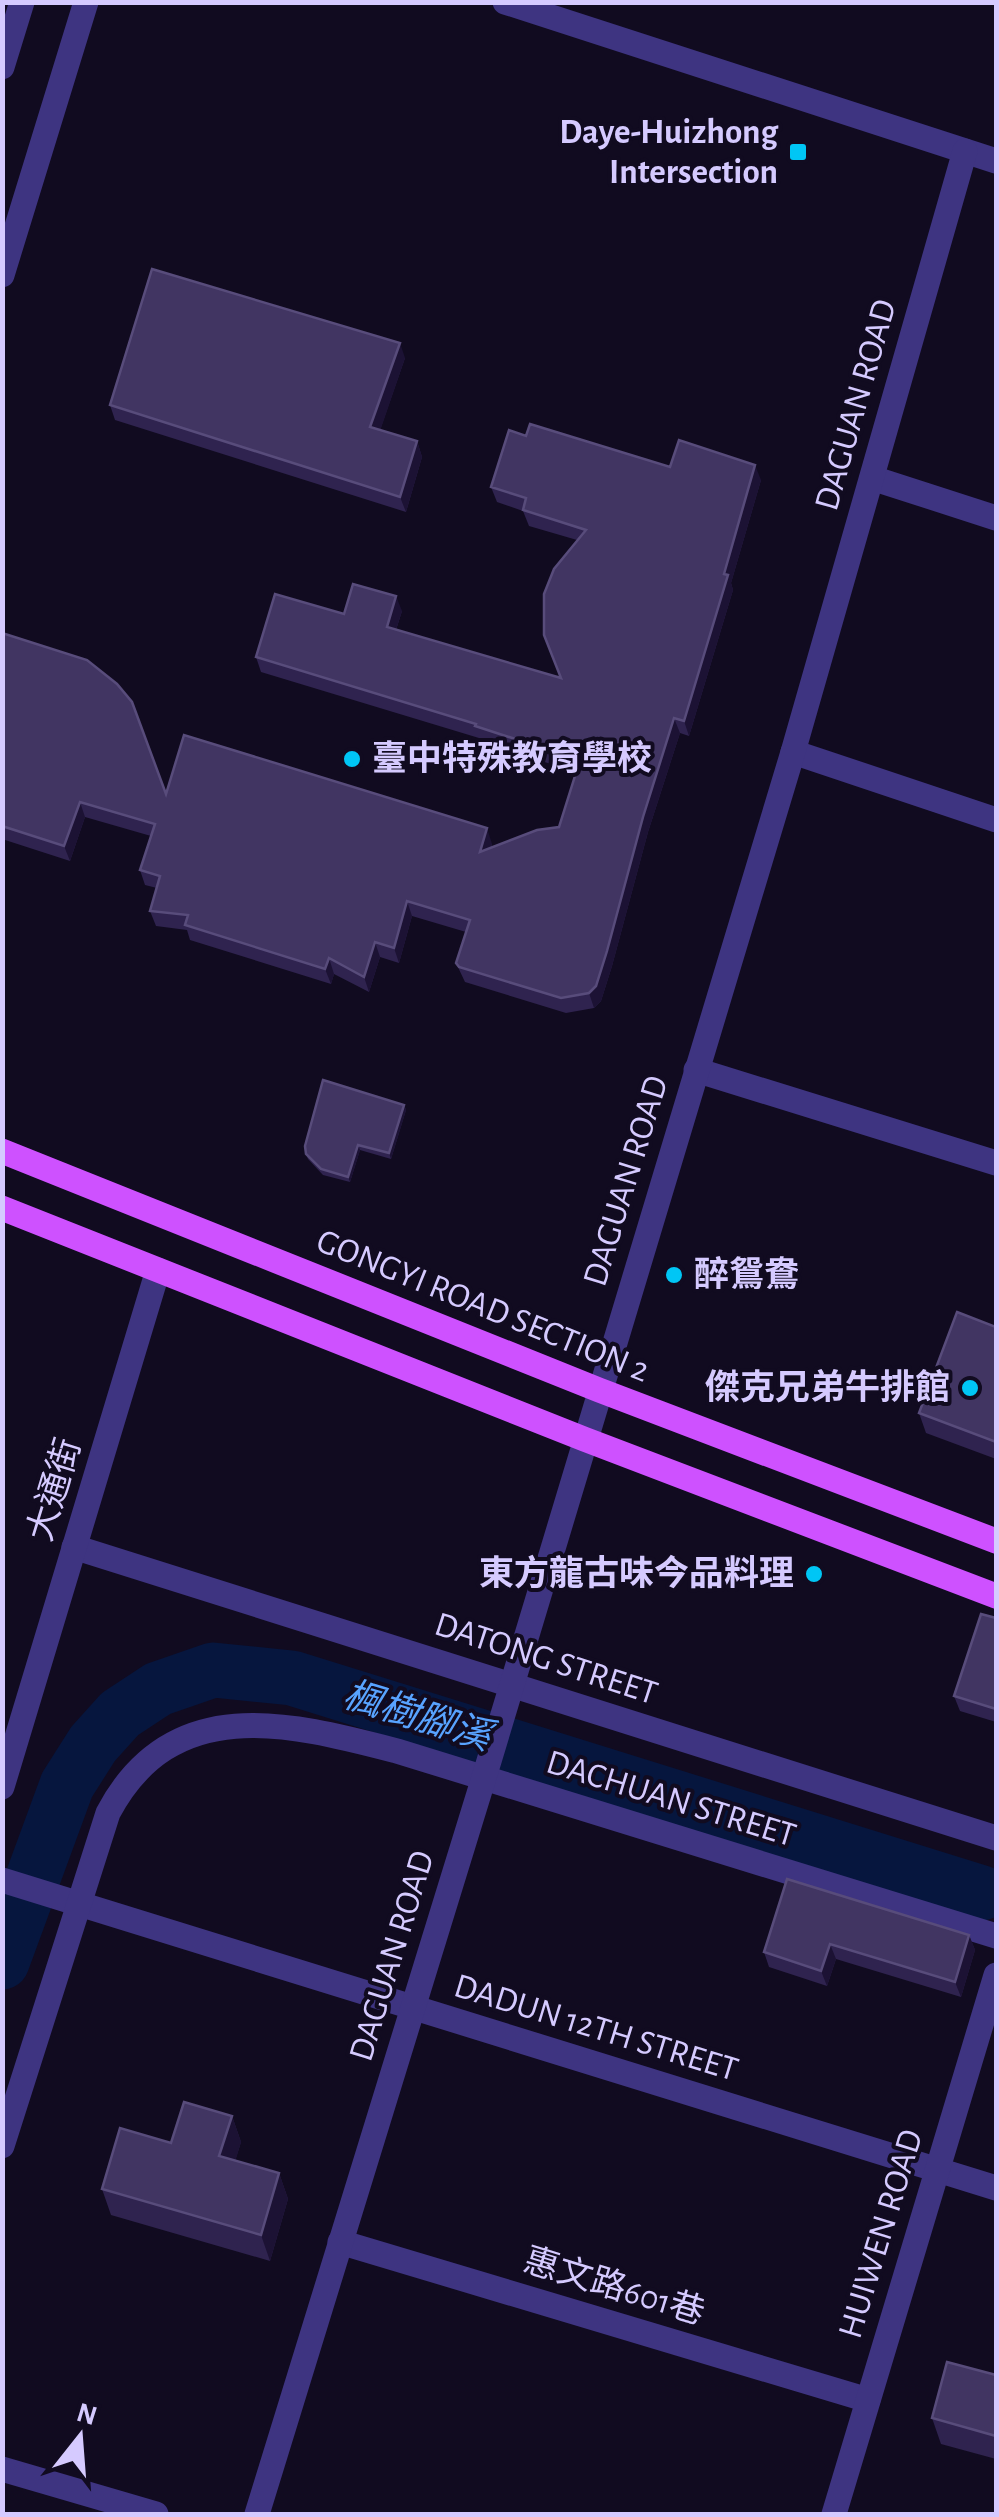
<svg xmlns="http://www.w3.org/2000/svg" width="999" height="2517" viewBox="0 0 999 2517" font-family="'Alegreya Sans','Noto Sans TC',sans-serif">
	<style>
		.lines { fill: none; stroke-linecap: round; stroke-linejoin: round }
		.river { stroke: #06163e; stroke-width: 55 }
		.minor { stroke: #3e3481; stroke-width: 25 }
		.major { stroke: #ce51ff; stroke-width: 25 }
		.wall { fill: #2f234f }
		.shaded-wall { fill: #1c1234 }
		.building { fill: #413562; stroke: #584c7b; stroke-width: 2.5 }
		.poi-dot { fill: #00c6f5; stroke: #110b20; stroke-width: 4 }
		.labels { text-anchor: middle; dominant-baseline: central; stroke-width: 8; stroke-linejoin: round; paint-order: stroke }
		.poi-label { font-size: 35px; font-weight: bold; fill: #d5caff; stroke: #110b20; text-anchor: end }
		.street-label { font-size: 35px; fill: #d5caff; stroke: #110b20 }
		.water-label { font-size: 38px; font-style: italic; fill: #58a3ff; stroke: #110b20 }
	</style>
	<rect width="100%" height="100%" fill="#110b20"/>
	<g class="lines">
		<path class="river" d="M 2,1962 L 67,1785 L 93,1744 L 120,1714 L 158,1689 L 213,1670 L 292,1678 L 982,1893"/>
		<g class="minor">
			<path d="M 505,2 L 996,161"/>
			<path d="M 2,67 L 22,2"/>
			<path d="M 2,275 L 86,2"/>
			<path d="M 872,478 L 996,518"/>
			<path d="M 793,752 L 996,820"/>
			<path d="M 696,1070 L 996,1163"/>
			<path d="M 74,1547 L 996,1838"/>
			<path d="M 2,1787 L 158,1270"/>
			<path d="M 2,1880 L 996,2188"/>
			<path d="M 2,2146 L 108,1813 C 172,1692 289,1723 397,1751 L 996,1936"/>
			<path d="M 340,2242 L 868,2400"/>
			<path d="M 2,2469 L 156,2514"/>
			<path d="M 257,2514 L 489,1761 L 793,752 L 965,151"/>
			<path d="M 834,2514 L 996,1975"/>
		</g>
		<g class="major">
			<path d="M 2,1151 L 599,1390 L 996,1541"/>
			<path d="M 2,1208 L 584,1439 L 996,1596"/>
		</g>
	</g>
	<g class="wall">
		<path d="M 405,358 L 380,430 L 417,441 L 422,457 L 406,512 L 115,420 L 110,405 Z"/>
		<path d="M 526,436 L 670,467 L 761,480 L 731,583 L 733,590 L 689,736 L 680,733 L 648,832 L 612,966 L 601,1001 L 594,1008 L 566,1013 L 465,982 L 456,963 L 466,932 L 412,916 L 399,963 L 380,957 L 369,992 L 334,974 L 331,984 L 190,940 L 187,930 L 156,926 L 150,911 L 157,888 L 145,885 L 140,870 L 151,836 L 85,817 L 70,861 L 2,839 L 2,633 L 166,794 L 492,844 L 491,848 L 559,827 L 577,772 L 480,742 L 479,738 L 261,672 L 256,657 L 344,614 L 402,611 L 396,630 L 561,678 L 577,540 L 529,526 L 523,511 L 497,502 L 491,487 Z"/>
		<path d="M 404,1105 L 406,1110 L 391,1159 L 360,1150 L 350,1182 L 323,1175 L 308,1159 L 306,1154 Z"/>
		<path d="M 996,1327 L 996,1459 L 926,1433 L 919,1413 Z"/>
		<path d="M 996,1618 L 996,1722 L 960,1711 L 954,1696 Z"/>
		<path d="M 787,1879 L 969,1935 L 975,1950 L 961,1997 L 836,1959 L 827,1986 L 769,1967 L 764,1952 Z"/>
		<path d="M 232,2116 L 241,2142 L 235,2161 L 279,2173 L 288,2199 L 270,2261 L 111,2215 L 102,2189 L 171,2143 Z"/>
		<path d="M 996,2375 L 996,2459 L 941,2444 L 932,2418 Z"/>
	</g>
	<g class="shaded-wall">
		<path d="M 400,343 L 405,358 L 376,443 L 370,427 Z"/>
		<path d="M 417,441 L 422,457 L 406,512 L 400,497 Z"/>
		<path d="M 755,465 L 761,480 L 731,583 L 733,590 L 689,736 L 684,721 L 724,574 Z"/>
		<path d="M 396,596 L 402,611 L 392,642 L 387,627 Z"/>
		<path d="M 674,718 L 680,733 L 648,832 L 612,966 L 601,1001 L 594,1008 L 589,993 Z"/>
		<path d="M 80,802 L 85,817 L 70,861 L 64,846 Z"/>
		<path d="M 487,828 L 492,844 L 485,867 L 480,852 Z"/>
		<path d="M 407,901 L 412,916 L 399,963 L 394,948 Z"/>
		<path d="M 375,942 L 380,957 L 369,992 L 364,977 Z"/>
		<path d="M 329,958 L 334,974 L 331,984 L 325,969 Z"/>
		<path d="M 404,1105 L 406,1110 L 391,1159 L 389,1153 Z"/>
		<path d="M 358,1145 L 360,1150 L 350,1182 L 348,1177 Z"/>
		<path d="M 969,1935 L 975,1950 L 961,1997 L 955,1982 Z"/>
		<path d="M 830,1944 L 836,1959 L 827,1986 L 821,1971 Z"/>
		<path d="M 232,2116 L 241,2142 L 229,2182 L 219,2156 Z"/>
		<path d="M 279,2173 L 288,2199 L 270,2261 L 261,2235 Z"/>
	</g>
	<g class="building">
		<path d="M 152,269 L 400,343 L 370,427 L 417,441 L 400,497 L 110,405 Z"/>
		<path d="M 530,424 L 670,467 L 679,440 L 755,465 L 724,574 L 728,575 L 684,721 L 674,718 L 643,817 L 607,951 L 596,986 L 589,993 L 561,998 L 459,967 L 456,963 L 470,920 L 407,901 L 394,948 L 375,942 L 364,977 L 329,958 L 325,969 L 185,925 L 188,915 L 150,911 L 160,876 L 140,870 L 155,824 L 80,802 L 64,846 L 2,826 L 2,633 L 87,660 L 117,684 L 132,702 L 166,794 L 184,735 L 487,828 L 480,852 L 537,830 L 559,827 L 580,760 L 475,726 L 476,724 L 256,657 L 275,594 L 344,614 L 353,584 L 396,596 L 387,627 L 561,678 L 544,635 L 544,594 L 554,569 L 586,530 L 523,510 L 526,498 L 491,487 L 509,430 L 526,436 Z"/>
		<path d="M 323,1080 L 404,1105 L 389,1153 L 358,1145 L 348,1177 L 321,1169 L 306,1154 L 305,1146 Z"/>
		<path d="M 957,1312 L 996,1327 L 996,1442 L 919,1413 Z"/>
		<path d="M 981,1614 L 996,1618 L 996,1709 L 954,1696 Z"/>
		<path d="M 787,1879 L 969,1935 L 955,1982 L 830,1944 L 821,1971 L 764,1952 Z"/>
		<path d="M 184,2102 L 232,2116 L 219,2156 L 279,2173 L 261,2235 L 102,2189 L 120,2128 L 171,2143 Z"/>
		<path d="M 947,2362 L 996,2375 L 996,2436 L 932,2418 Z"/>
	</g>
	<g class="poi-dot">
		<rect x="788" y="142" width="20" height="20" rx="5"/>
		<circle cx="352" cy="759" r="10"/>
		<circle cx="674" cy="1275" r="10"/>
		<circle cx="970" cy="1388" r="10"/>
		<circle cx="814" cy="1574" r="10"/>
	</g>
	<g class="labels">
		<g class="poi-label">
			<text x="778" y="132">Daye-Huizhong<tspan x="778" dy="40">Intersection</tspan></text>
			<text x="372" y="759" text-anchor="start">臺中特殊教育學校</text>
			<text x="694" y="1275" text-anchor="start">醉鴛鴦</text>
			<text x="950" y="1388">傑克兄弟牛排館</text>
			<text x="794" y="1574">東方龍古味今品料理</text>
		</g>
		<g class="street-label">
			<text transform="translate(856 405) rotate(-74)">DAGUAN ROAD</text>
			<text transform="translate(626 1181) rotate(-73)">DAGUAN ROAD</text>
			<text transform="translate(483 1306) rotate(22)">GONGYI ROAD SECTION 2</text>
			<text transform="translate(55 1490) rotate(-73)">大通街</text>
			<text transform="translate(546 1659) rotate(18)">DATONG STREET</text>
			<text transform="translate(671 1799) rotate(17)">DACHUAN STREET</text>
			<text transform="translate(392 1956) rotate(-73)">DAGUAN ROAD</text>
			<text transform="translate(596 2028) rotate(17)">DADUN 12TH STREET</text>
			<text transform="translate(881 2234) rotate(-73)">HUIWEN ROAD</text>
			<text transform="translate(614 2287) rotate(17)">惠文路601巷</text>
		</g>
		<g class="water-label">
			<text transform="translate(417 1717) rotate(17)">楓樹腳溪</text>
		</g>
	</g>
	<rect width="999" height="2517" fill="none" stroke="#d5caff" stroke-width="10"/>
	<g transform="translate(80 2437) rotate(17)" stroke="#110b20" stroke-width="8" paint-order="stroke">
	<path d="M0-8L18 38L0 25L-18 38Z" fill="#d5caff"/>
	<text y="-15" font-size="28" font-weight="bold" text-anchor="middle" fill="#d5caff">N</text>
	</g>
</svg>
